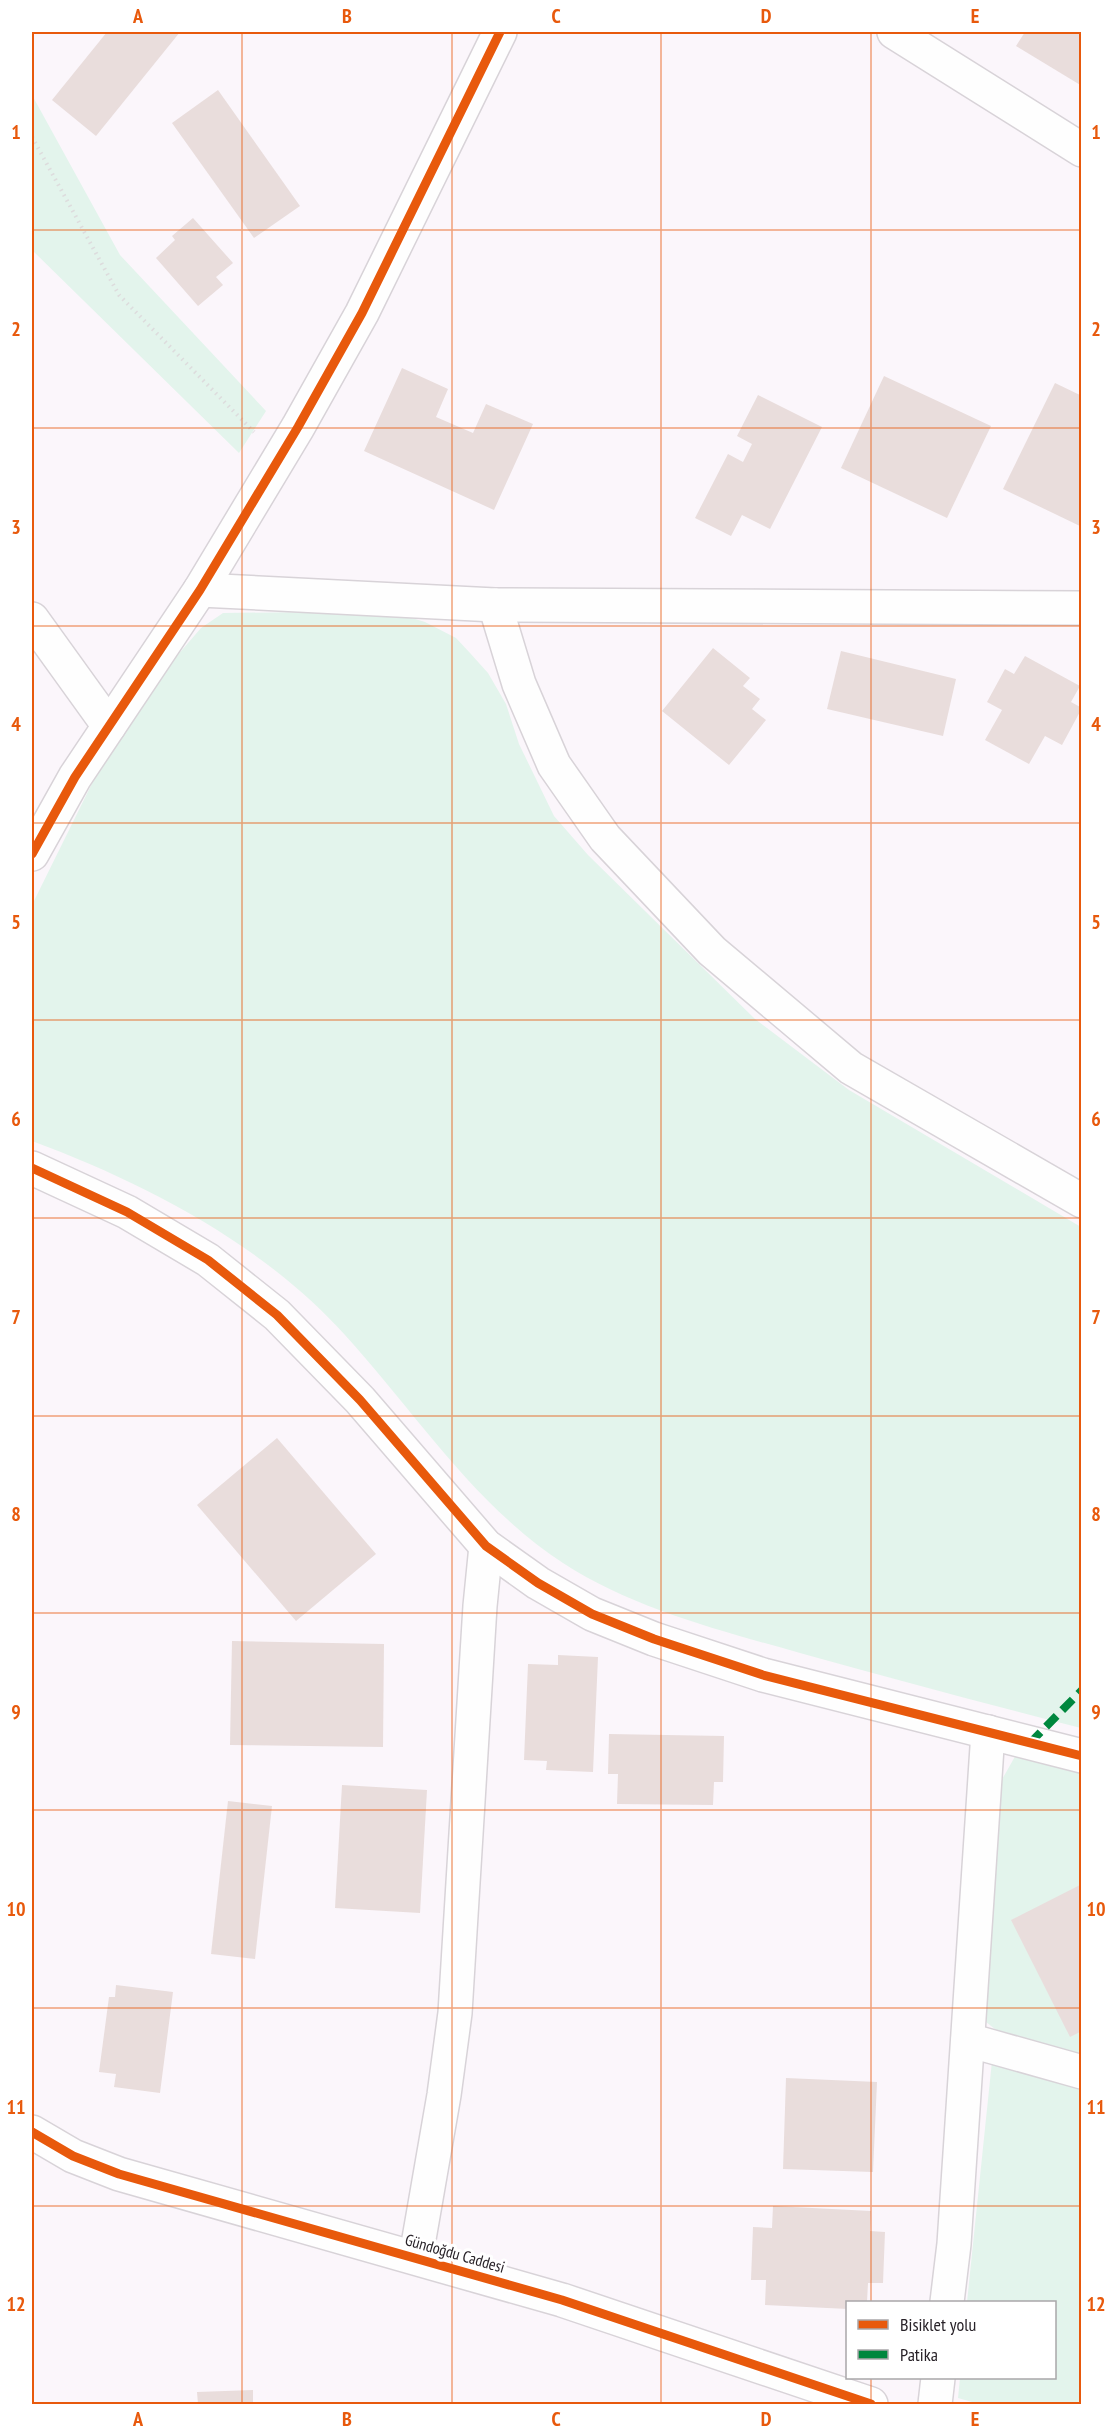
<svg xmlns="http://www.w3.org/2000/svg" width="1113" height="2436" viewBox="0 0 1113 2436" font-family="'PT Sans Narrow',sans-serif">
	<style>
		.green { fill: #e3f4ec }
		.building { fill: #e9dddc }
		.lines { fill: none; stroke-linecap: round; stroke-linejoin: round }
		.street-casing { stroke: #d8d3d8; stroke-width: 36 }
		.secondary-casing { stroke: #d8d3d8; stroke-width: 36 }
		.path { stroke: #dddcdd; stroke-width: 4; stroke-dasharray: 1.5 4.5; stroke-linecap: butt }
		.street { stroke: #fefefe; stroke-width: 33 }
		.secondary { stroke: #fefefe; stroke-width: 33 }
		.quiet { stroke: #00873e; stroke-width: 8; stroke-dasharray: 15 8; stroke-linecap: butt }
		.cycleway-casing { stroke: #fff; stroke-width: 13 }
		.cycleway { stroke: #e8590c; stroke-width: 9 }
		.grid { fill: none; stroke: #e8590c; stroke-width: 1.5; stroke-opacity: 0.55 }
		.labels { text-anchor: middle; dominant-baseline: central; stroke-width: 6; stroke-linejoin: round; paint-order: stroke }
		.street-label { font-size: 16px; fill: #282228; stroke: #fff }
		.neatline { fill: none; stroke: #e8590c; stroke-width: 2 }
		.grid-label { font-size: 20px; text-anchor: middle; font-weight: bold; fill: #e8590c }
	</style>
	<rect width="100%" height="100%" fill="#fbf6fb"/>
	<g class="green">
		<path d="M 32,95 L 120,255 L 266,411 L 239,453 L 32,250 Z"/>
		<path d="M 389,611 L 425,622 L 456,638 L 470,653 L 488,673 L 506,704 L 519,744 L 554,816 L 588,855 L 755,1019 L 849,1090 L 1081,1227 L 1081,1728 C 987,1704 893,1679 800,1653 C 719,1630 634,1609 563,1563 C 474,1505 415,1412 345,1335 C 263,1244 145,1183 32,1141 L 32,905 L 107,753 L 163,672 L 201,628 L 223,613 Z"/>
		<path d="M 1017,1753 L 1081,1769 L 1081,2060 L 1000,2033 L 986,2022 L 1000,1783 Z"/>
		<path d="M 992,2061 L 1081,2087 L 1081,2404 L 979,2404 L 958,2398 L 960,2378 L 1054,2378 L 1054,2302 L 967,2302 Z"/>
	</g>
	<g class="building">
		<path d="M 107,32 L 180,32 L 96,136 L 52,100 Z"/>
		<path d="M 1025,32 L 1082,32 L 1082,86 L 1016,46 Z"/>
		<path d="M 218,90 L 300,206 L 254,238 L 172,123 Z"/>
		<path d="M 193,218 L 233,263 L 216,277 L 223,285 L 198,306 L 156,258 L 175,240 L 172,236 Z"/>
		<path d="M 402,368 L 448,389 L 436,417 L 473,433 L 486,404 L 533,424 L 494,510 L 364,451 Z"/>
		<path d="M 884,376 L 991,426 L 947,518 L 841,468 Z"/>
		<path d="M 1055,383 L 1082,396 L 1082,527 L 1003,489 Z"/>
		<path d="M 758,395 L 822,427 L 770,529 L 742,515 L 731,536 L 695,518 L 728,454 L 743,462 L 752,444 L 737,436 Z"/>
		<path d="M 713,648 L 750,678 L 743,686 L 760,699 L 752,709 L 766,720 L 729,765 L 662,711 Z"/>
		<path d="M 841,651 L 956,679 L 943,736 L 827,709 Z"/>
		<path d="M 1025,656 L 1080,686 L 1071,702 L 1082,708 L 1062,745 L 1045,736 L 1029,764 L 985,740 L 1002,710 L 987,702 L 1005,669 L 1014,674 Z"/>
		<path d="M 277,1438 L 376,1554 L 296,1621 L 197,1505 Z"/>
		<path d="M 232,1641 L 384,1644 L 383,1747 L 230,1745 Z"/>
		<path d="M 558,1655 L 598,1657 L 593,1772 L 546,1770 L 547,1761 L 524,1760 L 528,1664 L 558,1665 Z"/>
		<path d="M 609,1734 L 724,1736 L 723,1782 L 714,1782 L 713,1805 L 617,1804 L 618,1774 L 608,1774 Z"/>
		<path d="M 342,1785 L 427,1790 L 420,1913 L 335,1908 Z"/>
		<path d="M 228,1801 L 272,1806 L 255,1959 L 211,1954 Z"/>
		<path d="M 1082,1884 L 1082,2031 L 1070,2037 L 1011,1920 Z"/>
		<path d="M 116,1985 L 173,1992 L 160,2093 L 114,2087 L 116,2074 L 99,2072 L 109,1997 L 115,1997 Z"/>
		<path d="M 786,2078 L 877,2082 L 873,2172 L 783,2169 Z"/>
		<path d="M 773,2206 L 871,2211 L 870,2231 L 885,2232 L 883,2283 L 868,2283 L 867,2302 L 848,2302 L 848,2309 L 765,2305 L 766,2280 L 751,2280 L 753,2227 L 772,2228 Z"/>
		<path d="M 253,2390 L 253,2404 L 198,2404 L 197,2392 Z"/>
	</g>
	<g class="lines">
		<defs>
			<g id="street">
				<path d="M 894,32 L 1082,150"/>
				<path d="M 200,590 L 495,605 L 1082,608"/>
				<path d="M 495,605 L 519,684 L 554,765 L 605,838 L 712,951 L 851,1068 L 1082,1201"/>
				<path d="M 32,619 L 109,726"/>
				<path d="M 32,854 L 75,777 L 200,590 L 298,427 L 362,313 L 500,32"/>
				<path d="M 32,1168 L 127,1212 L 208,1260 L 277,1315 L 360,1400 L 486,1546 L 538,1583 L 592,1614 L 654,1639 L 763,1675 L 1082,1756"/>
				<path d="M 968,2040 L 1082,2072"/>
				<path d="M 416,2256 L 444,2095 L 455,2013 L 480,1606 L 486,1546"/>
				<path d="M 947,2302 L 954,2244 L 988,1732"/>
				<path d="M 935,2404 L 938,2378"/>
			</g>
			<path id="secondary" d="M 32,2132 L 73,2156 L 119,2174 L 562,2300 L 871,2404"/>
		</defs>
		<use href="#street" class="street-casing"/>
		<use href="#secondary" class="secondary-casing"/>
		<path class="path" d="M 32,137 L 119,295 L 254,432"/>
		<use href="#street" class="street"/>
		<use href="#secondary" class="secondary"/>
		<path class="quiet" d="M 1030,1743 L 1082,1690"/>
		<defs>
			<g id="cycleway">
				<path d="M 32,854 L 75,777 L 200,590 L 298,427 L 362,313 L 500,32"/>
				<path d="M 32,1168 L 127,1212 L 208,1260 L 277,1315 L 360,1400 L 486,1546 L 538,1583 L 592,1614 L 654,1639 L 763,1675 L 1082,1756"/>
				<path d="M 32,2132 L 73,2156 L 119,2174 L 562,2300 L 871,2404"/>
			</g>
		</defs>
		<use href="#cycleway" class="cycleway-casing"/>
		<use href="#cycleway" class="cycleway"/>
	</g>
	<path class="grid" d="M 242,32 L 242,2404M 452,32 L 452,2404M 661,32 L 661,2404M 871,32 L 871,2302M 32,230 L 1082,230M 32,428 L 1082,428M 32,626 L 1082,626M 32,823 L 1082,823M 32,1020 L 1082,1020M 32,1218 L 1082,1218M 32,1416 L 1082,1416M 32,1613 L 1082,1613M 32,1810 L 1082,1810M 32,2008 L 1082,2008M 32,2206 L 1082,2206M 871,2378 L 871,2404"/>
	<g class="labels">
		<g class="street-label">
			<text transform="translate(455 2253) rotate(16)">Gündoğdu Caddesi</text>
		</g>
	</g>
	<rect width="1113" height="2436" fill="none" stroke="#ffffff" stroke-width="66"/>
	<rect x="846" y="2301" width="210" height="78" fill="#ffffff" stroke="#a9a7a9" stroke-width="1.5"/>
	<rect x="858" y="2320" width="30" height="9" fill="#e8590c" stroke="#a9a7a9" stroke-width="1.5"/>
	<text x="900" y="2331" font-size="18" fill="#282228">Bisiklet yolu</text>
	<rect x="858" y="2350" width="30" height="9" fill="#00873e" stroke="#a9a7a9" stroke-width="1.5"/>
	<text x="900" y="2361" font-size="18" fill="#282228">Patika</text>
	<rect x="33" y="33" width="1047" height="2370" class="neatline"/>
	<g class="grid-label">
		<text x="138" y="23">A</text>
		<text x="347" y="23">B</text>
		<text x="556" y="23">C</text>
		<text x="766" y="23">D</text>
		<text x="975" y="23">E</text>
		<text x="16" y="139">1</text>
		<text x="1096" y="139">1</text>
		<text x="16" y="336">2</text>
		<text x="1096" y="336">2</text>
		<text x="16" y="534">3</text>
		<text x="1096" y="534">3</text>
		<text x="16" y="731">4</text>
		<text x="1096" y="731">4</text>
		<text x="16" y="929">5</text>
		<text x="1096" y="929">5</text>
		<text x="16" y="1126">6</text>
		<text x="1096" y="1126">6</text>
		<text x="16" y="1324">7</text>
		<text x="1096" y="1324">7</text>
		<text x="16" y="1521">8</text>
		<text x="1096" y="1521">8</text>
		<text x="16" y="1719">9</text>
		<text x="1096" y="1719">9</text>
		<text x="16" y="1916">10</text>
		<text x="1096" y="1916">10</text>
		<text x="16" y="2114">11</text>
		<text x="1096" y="2114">11</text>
		<text x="16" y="2311">12</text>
		<text x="1096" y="2311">12</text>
		<text x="138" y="2426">A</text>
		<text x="347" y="2426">B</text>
		<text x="556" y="2426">C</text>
		<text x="766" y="2426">D</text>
		<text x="975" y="2426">E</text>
	</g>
</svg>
